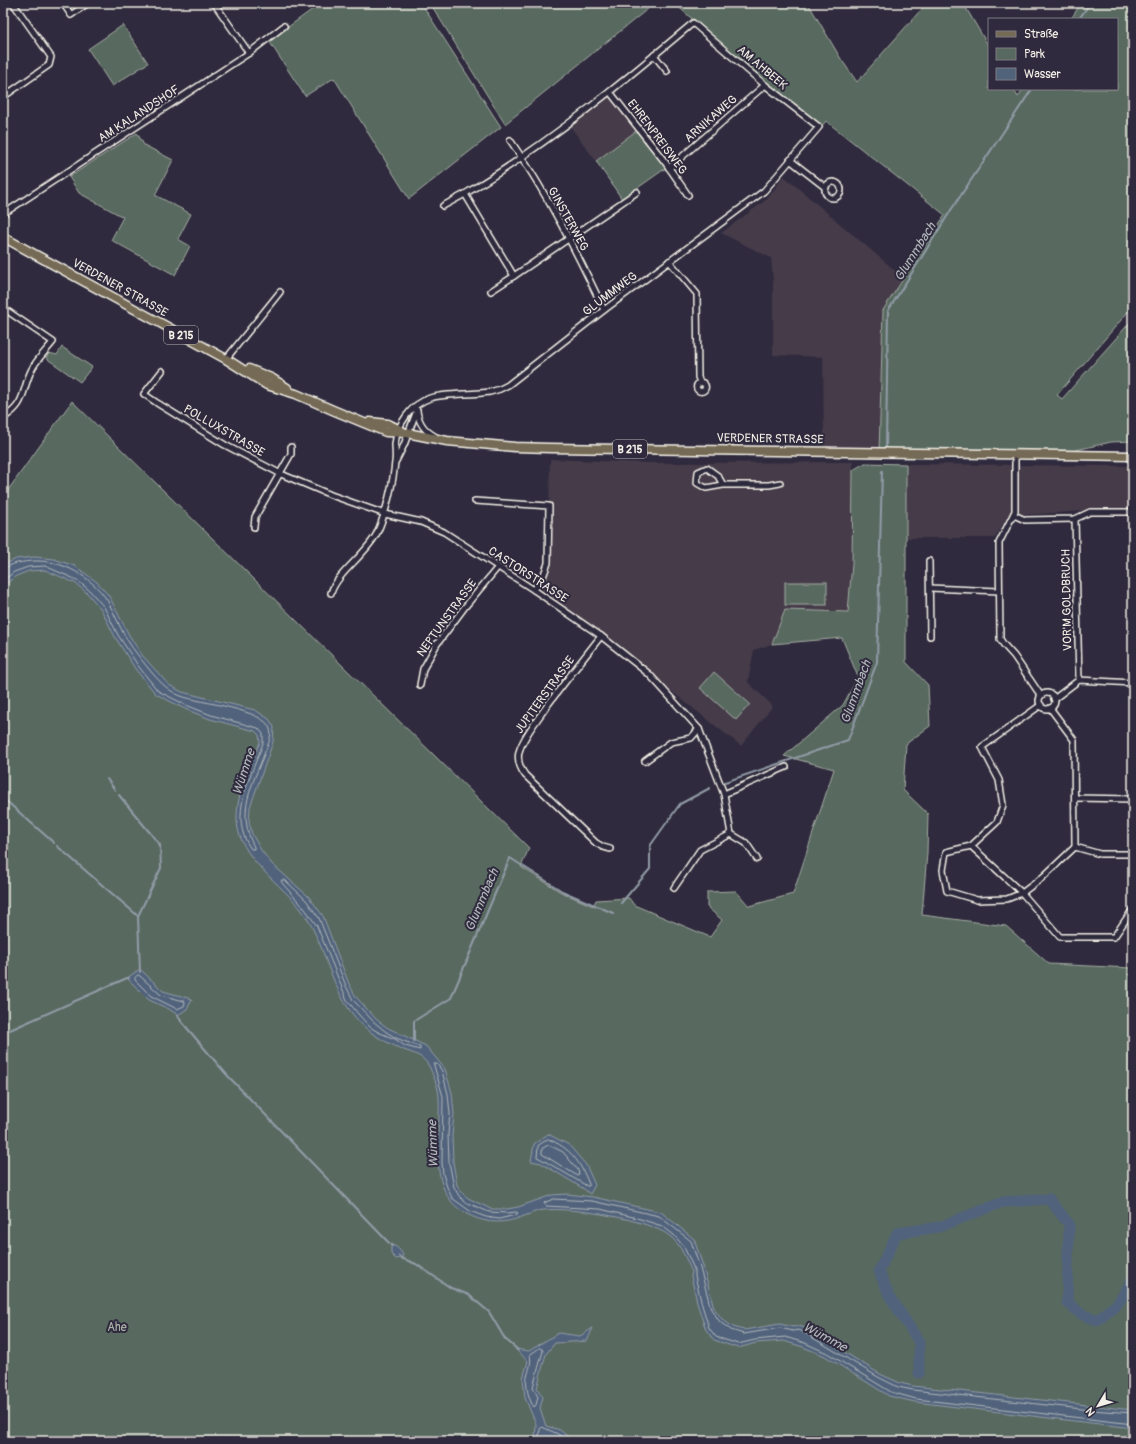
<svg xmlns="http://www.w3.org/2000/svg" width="1136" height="1444" viewBox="0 0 1136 1444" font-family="Pangolin,sans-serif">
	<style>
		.built { fill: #453a4a }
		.green { fill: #586961; stroke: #a6ada4 }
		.water { fill: #51637b; stroke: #929ca7 }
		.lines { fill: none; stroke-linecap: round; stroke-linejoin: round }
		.shore { stroke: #b3b8bc; stroke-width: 1 }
		.stream { stroke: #929ca7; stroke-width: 2 }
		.river { stroke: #51637b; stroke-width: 11 }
		.minor-casing { stroke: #f4f1e8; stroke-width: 8 }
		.primary-casing { stroke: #f4f1e8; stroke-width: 11 }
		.minor { stroke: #2f2a3d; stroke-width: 5 }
		.primary { stroke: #756a55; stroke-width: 8 }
		.labels { text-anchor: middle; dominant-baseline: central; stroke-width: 4; stroke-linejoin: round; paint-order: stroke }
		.shield { fill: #2f2a3d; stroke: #b9b5b5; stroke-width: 1 }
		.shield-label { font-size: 11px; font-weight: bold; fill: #f4f1e8 }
		.street-label { font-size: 12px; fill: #f4f1e8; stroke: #2f2a3d }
		.park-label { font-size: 12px; fill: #aeb4ab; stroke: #2f2a3d }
		.water-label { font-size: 13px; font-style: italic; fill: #b3b8bc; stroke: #2f2a3d }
	</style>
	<rect width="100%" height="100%" fill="#2f2a3d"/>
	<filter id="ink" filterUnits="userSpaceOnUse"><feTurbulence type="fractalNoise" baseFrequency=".025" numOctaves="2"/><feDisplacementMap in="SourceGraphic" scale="8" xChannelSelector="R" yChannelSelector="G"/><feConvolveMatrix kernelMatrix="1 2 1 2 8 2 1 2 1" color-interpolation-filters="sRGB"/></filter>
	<g filter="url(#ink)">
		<g class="built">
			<path d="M 609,95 L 636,131 L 596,161 L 569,125 Z"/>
			<path d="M 784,176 L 904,278 L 883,310 L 879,453 L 824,452 L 823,357 L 773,355 L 773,282 L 771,258 L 721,233 L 767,199 Z"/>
			<path d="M 550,459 L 650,463 L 853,462 L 852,564 L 848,612 L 785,610 L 772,644 L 754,650 L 748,682 L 773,706 L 741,746 L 601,636 L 534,590 L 548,563 Z"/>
			<path d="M 906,464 L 1133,466 L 1133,508 L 1008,516 L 995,538 L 906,538 Z"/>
		</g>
		<g class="green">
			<path d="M 321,3 L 421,3 L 501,127 L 409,199 L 334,78 L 305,96 L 269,41 Z"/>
			<path d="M 430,3 L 655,3 L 505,124 Z"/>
			<path d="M 674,3 L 808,3 L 841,59 L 857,82 L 927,3 L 963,3 L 989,47 L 989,89 L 1013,89 L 1018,97 L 1023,89 L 1117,89 L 1117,19 L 1071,19 L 1081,3 L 1133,3 L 1133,306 L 1057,395 L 1062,399 L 1133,319 L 1133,441 L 1111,442 L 1054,455 L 879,453 L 883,310 L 945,215 L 826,121 L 821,127 L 766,84 Z"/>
			<path d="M 123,25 L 148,63 L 112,86 L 88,49 Z"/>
			<path d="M 636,131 L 666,168 L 622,199 L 596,161 Z"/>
			<path d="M 137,133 L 144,145 L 173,160 L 155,195 L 191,214 L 178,239 L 190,246 L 175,275 L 111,240 L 123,217 L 79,193 L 69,177 Z"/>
			<path d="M 62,347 L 92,367 L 80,382 L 46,358 L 49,353 L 57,355 Z"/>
			<path d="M 72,401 L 529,848 L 521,867 L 561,892 L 593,906 L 596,900 L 629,898 L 634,905 L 710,937 L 722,920 L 707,907 L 707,892 L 736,891 L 749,906 L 793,894 L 834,769 L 784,756 L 843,705 L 858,677 L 842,638 L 772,644 L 785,610 L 848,612 L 852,564 L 853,470 L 865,463 L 906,464 L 906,662 L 928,685 L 930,726 L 906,744 L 903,790 L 928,814 L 927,853 L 922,915 L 1006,926 L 1049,964 L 1131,968 L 1133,965 L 1133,1441 L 3,1441 L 3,497 Z"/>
			<rect x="785" y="582" width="42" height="23"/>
			<path d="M 714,672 L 750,704 L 736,720 L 700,688 Z"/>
		</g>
		<g class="water">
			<path d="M 35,557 L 54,559 L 75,566 L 97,582 L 109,596 L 129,635 L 142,655 L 169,685 L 182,692 L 255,710 L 269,719 L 274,727 L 273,742 L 250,807 L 249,822 L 252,834 L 261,850 L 271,863 L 309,897 L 323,916 L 349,984 L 356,997 L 377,1020 L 388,1028 L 426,1046 L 445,1069 L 452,1093 L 454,1114 L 452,1135 L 453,1162 L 457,1185 L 463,1194 L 468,1198 L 491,1209 L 507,1209 L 518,1207 L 552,1195 L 567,1194 L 593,1197 L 661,1212 L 694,1239 L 703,1266 L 714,1308 L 722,1319 L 733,1327 L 744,1330 L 780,1324 L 793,1327 L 799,1326 L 805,1328 L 880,1374 L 900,1383 L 913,1386 L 1133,1410 L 1133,1428 L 915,1402 L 889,1396 L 825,1356 L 803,1347 L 784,1341 L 756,1343 L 738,1348 L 714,1340 L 706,1330 L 698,1306 L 691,1276 L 692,1272 C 686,1260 682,1246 671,1237 C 650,1219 572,1207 544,1210 C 537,1210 531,1214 524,1216 C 506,1224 487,1224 469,1215 C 425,1194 441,1138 439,1099 C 439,1088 434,1078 430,1068 C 424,1056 415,1054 404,1050 C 392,1045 377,1038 368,1030 C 330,999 329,949 303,912 C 282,883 238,859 237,820 C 236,793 250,767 260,742 L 259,735 L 255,731 L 210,719 L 185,709 L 156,694 L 136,670 L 115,637 L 101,609 L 87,593 L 75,583 L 45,570 L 29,571 L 16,576 L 3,586 L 3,565 L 16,559 Z"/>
			<path d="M 140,969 L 163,991 L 192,999 L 187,1009 L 178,1015 L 169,1009 L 149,1000 L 127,978 Z"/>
			<path d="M 548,1134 L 569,1145 L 586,1165 L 595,1185 L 590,1194 L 584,1189 L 541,1163 L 531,1161 L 534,1144 Z"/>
			<path d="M 391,1245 C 397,1246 400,1250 403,1255 L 401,1258 L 396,1259 L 391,1254 Z"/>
			<path d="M 593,1328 L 587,1341 L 555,1343 L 546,1354 L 537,1388 L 543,1397 L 540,1408 L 546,1426 L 560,1430 L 573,1441 L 537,1441 L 535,1438 L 536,1424 L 525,1398 L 523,1378 L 528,1361 L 515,1349 L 529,1351 L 558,1333 L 580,1336 Z"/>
		</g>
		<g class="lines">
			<g class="shore">
				<path d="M 3,568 C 8,567 12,564 17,563 C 23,562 30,561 35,561 C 62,560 92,577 107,600 C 114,612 119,626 126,638 C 134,651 143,662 153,674 C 161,683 170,692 181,696 C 199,703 265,709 270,729 C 272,736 268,745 265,752 C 252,786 236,811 254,847 L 254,849 L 251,849 C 227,816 252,775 263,743 L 263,734 L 258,728 L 211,715 L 186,705 L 158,691 L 139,667 L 118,635 L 104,607 L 90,591 L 77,580 L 45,566 L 28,567 L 14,572 L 3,581"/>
				<path d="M 282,880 L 285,880 L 306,900 L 319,918 L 346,986 L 353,1000 L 374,1022 L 385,1031 L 396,1038 L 420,1047 L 420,1050 L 405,1046 L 395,1039 L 378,1032 L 370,1027 L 359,1015 L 347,1000 L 317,926 L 305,909 L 282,883 Z"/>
				<path d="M 138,975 L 140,976 L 161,995 L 184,1001 L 185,1003 L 184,1006 L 177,1009 L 151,996 L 135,980 L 135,978 Z"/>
				<path d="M 434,1064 L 437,1064 L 442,1071 L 448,1094 L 450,1114 L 448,1134 L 449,1162 L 454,1187 L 459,1196 L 465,1202 L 489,1212 L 507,1213 L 516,1212 L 518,1213 L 516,1215 L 499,1219 L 486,1217 L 470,1211 L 452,1198 L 447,1187 L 443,1174 L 442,1162 L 443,1097 Z"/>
				<path d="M 548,1139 C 571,1148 580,1162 589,1184 L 589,1186 L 587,1186 L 543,1160 L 537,1157 L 538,1146 Z"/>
				<path d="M 549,1145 L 563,1152 L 578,1170 L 579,1174 L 576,1175 L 542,1154 L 542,1149 Z"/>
				<path d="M 540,1348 L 542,1349 L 543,1351 L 533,1387 L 538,1397 L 536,1405 L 534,1407 C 529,1401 525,1385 527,1377 C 529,1369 532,1363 530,1355 Z"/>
				<path d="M 1133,1413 L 1091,1410 L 913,1390 L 898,1387 L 878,1377 L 803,1332 L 799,1330 L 793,1331 L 780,1328 L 744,1334 L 731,1330 L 720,1322 L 711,1309 L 700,1268 L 691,1241 L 659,1216 L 592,1201 L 553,1199 L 544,1203 L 546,1206 L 600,1209 L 637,1218 L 662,1226 L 674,1235 L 684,1247 L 695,1271 L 695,1276 L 702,1305 L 709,1328 L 716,1337 L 738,1344 L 755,1340 L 785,1337 L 805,1343 L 827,1353 L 891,1392 L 916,1399 L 1133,1424"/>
				<path d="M 540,1441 L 539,1436 L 540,1429 L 542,1427 L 558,1434 L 567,1441"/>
			</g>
			<g class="stream">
				<path d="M 1079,19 L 1090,3"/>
				<path d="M 886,447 L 888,311 L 951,210 L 1032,89"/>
				<path d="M 107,779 L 115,790"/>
				<path d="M 725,782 L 848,740 L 877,662 L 882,471"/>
				<path d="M 119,795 L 160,845 L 161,868 L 138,916"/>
				<path d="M 3,798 L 54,843"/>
				<path d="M 57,846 L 138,916 L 140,972"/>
				<path d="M 621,903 L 650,869 L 650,846 L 680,804 L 710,788"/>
				<path d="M 177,1014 L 181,1021 L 227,1075 L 392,1246"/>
				<path d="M 10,1030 L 127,978 L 129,978"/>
				<path d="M 414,1041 L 414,1021 L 451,998 L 510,858 L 562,891 L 613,913"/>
				<path d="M 399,1256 L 401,1258 L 416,1264 L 451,1288 L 469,1295 L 489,1312 L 505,1339 L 518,1350"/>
			</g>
			<path class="river" d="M 919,1373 L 919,1342 L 889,1295 L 879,1271 L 897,1233 L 939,1227 L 1003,1202 L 1049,1199 L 1069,1224 L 1067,1302 L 1081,1314 L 1097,1320 L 1118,1303 L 1133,1279"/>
			<defs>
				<g id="minor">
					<path d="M 63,3 L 71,15 L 88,3"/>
					<path d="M 214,3 L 249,53"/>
					<path d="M 654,55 L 667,71"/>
					<path d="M 610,92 L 665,162 L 688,195"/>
					<path d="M 3,97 L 49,65 L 51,57 L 13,3"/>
					<path d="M 510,140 C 547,193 576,251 604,310"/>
					<path d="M 790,160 L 826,188"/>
					<path d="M 669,168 L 765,85"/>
					<circle cx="833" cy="190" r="8"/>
					<path d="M 443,206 L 465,194"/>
					<path d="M 3,214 L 249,53 L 284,26"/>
					<path d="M 669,261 L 697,294 L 698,377 L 700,383"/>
					<path d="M 491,291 L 514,276"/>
					<path d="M 3,308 L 53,342 C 46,351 35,361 31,371 C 21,393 26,404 3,418"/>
					<path d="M 226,359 L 280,292"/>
					<path d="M 162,371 L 144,394 L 157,403 L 225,445 L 281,474 L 331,495 L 385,514 L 421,522 L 444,532 L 534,590 L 601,636 L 649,674 L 699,729 L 724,794 L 731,834 L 700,850 L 674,888"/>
					<circle cx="701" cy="387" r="4.5"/>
					<path d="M 417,411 C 419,424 425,431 436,437"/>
					<path d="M 1015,455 L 1015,511 L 999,543 L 1000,639 L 1004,645 L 1014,656 L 1041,696"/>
					<path d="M 396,461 L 404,445 L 417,410"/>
					<path d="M 723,485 L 718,476 L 707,468 L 698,472 L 697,483 L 706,488 L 723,485 L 769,485 L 780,483"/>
					<path d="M 475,501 L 549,506 L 548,563 L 543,577 L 534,590"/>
					<path d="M 1014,515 L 1025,520 L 1075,519 L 1090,512 L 1133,512"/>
					<path d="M 1075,519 L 1079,680"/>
					<path d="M 254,527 L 255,517 L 291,454 L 291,447"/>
					<path d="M 929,561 L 930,636"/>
					<path d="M 930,588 L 999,591"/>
					<path d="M 331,593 C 337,573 366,555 377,533 C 386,513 393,484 395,462 C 396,456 395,450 395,444 C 397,425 411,404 430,398 C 446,393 472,395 490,392 L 500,389 L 508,385 L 604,310 L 764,191 L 819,127 L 765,85 L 693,23 C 638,69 582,116 522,157 C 504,170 484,182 465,194 L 514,276 L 637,192"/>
					<path d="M 601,636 C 580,663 559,689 539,717 C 532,727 522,740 519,752 C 517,760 520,768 525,775 L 596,843 L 603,847 L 610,849"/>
					<path d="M 420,685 L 423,669 L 437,644 L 464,608 L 498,567"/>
					<circle cx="1047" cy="701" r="8"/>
					<path d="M 1054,699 L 1079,680 L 1133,683"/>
					<path d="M 1041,705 L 982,747 L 999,780 L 1003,805 L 997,822 L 971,846 L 946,852 L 943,870 L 947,891 L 977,900 L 1007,899 L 1022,893 L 1043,877 L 1075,847 L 1074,740 L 1050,708"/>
					<path d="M 645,761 L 671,742 L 691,738 L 699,729"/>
					<path d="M 724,794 L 786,767"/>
					<path d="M 1075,798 L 1133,799"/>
					<path d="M 731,834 L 746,843 L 757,859"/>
					<path d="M 971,846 L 1022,893 L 1060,937 L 1114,937 L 1133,909"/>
					<path d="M 1075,847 L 1100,854 L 1133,854"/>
				</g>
				<g id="primary">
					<path d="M 3,237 L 226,359 L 267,385 L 296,394 L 335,411 L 386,432 L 407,433 L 447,441 L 515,447 L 550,448 L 1133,456"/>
					<path d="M 249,369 L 271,378 L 287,388"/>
					<path d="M 370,422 L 388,424 L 402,431"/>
				</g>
			</defs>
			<use href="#minor" class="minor-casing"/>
			<use href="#primary" class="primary-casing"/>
			<use href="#minor" class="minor"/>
			<use href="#primary" class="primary"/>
		</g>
	</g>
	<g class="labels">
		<g class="shield">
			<rect x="164" y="326" width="34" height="18" rx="3"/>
			<rect x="613" y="440" width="34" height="18" rx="3"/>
		</g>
		<g class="shield-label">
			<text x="181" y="335">B 215</text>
			<text x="630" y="449">B 215</text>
		</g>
		<g class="street-label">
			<text transform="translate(762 68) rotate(40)">AM AHBEEK</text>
			<text transform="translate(139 114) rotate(-33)">AM KALANDSHOF</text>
			<text transform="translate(711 119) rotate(-41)">ARNIKAWEG</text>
			<text transform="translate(657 137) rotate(53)">EHRENPREISWEG</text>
			<text transform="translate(568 219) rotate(61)">GINSTERWEG</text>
			<text transform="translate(120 288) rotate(29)">VERDENER STRASSE</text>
			<text transform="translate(610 294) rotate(-37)">GLUMMWEG</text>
			<text transform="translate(224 431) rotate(30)">POLLUXSTRASSE</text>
			<text transform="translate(770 439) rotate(1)">VERDENER STRASSE</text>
			<text transform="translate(528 575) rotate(33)">CASTORSTRASSE</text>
			<text transform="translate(1067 600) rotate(-91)">VOR'M GOLDBRUCH</text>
			<text transform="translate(447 618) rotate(-54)">NEPTUNSTRASSE</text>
			<text transform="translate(545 695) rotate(-54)">JUPITERSTRASSE</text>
		</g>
		<g class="park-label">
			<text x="117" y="1327">Ahe</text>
		</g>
		<g class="water-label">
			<text transform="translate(915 252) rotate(-58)">Glummbach</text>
			<text transform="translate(856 692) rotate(-70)">Glummbach</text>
			<text transform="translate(244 772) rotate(-72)">Wümme</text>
			<text transform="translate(482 900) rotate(-67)">Glummbach</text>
			<text transform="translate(433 1144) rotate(-92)">Wümme</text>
			<text transform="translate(825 1337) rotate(28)">Wümme</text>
		</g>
	</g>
	<rect width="1136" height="1444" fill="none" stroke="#2f2a3d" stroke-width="16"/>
	<rect x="8" y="8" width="1120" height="1428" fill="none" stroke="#f4f1e8" stroke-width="1.5" filter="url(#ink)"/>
	<rect x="988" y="18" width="130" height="72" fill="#2f2a3d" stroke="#7e7a81"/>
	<rect x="996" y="31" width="20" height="6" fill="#756a55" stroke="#7e7a81"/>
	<text x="1024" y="38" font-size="12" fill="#f4f1e8">Straße</text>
	<rect x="996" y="48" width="20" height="12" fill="#586961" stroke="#7e7a81"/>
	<text x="1024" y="58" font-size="12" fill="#f4f1e8">Park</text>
	<rect x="996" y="68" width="20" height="12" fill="#51637b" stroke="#7e7a81"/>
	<text x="1024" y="78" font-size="12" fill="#f4f1e8">Wasser</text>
	<g transform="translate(1098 1406) rotate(232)" stroke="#2f2a3d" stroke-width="3" paint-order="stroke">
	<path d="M0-3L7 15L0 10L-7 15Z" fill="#f4f1e8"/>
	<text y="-6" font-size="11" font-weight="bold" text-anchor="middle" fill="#f4f1e8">N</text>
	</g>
</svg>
